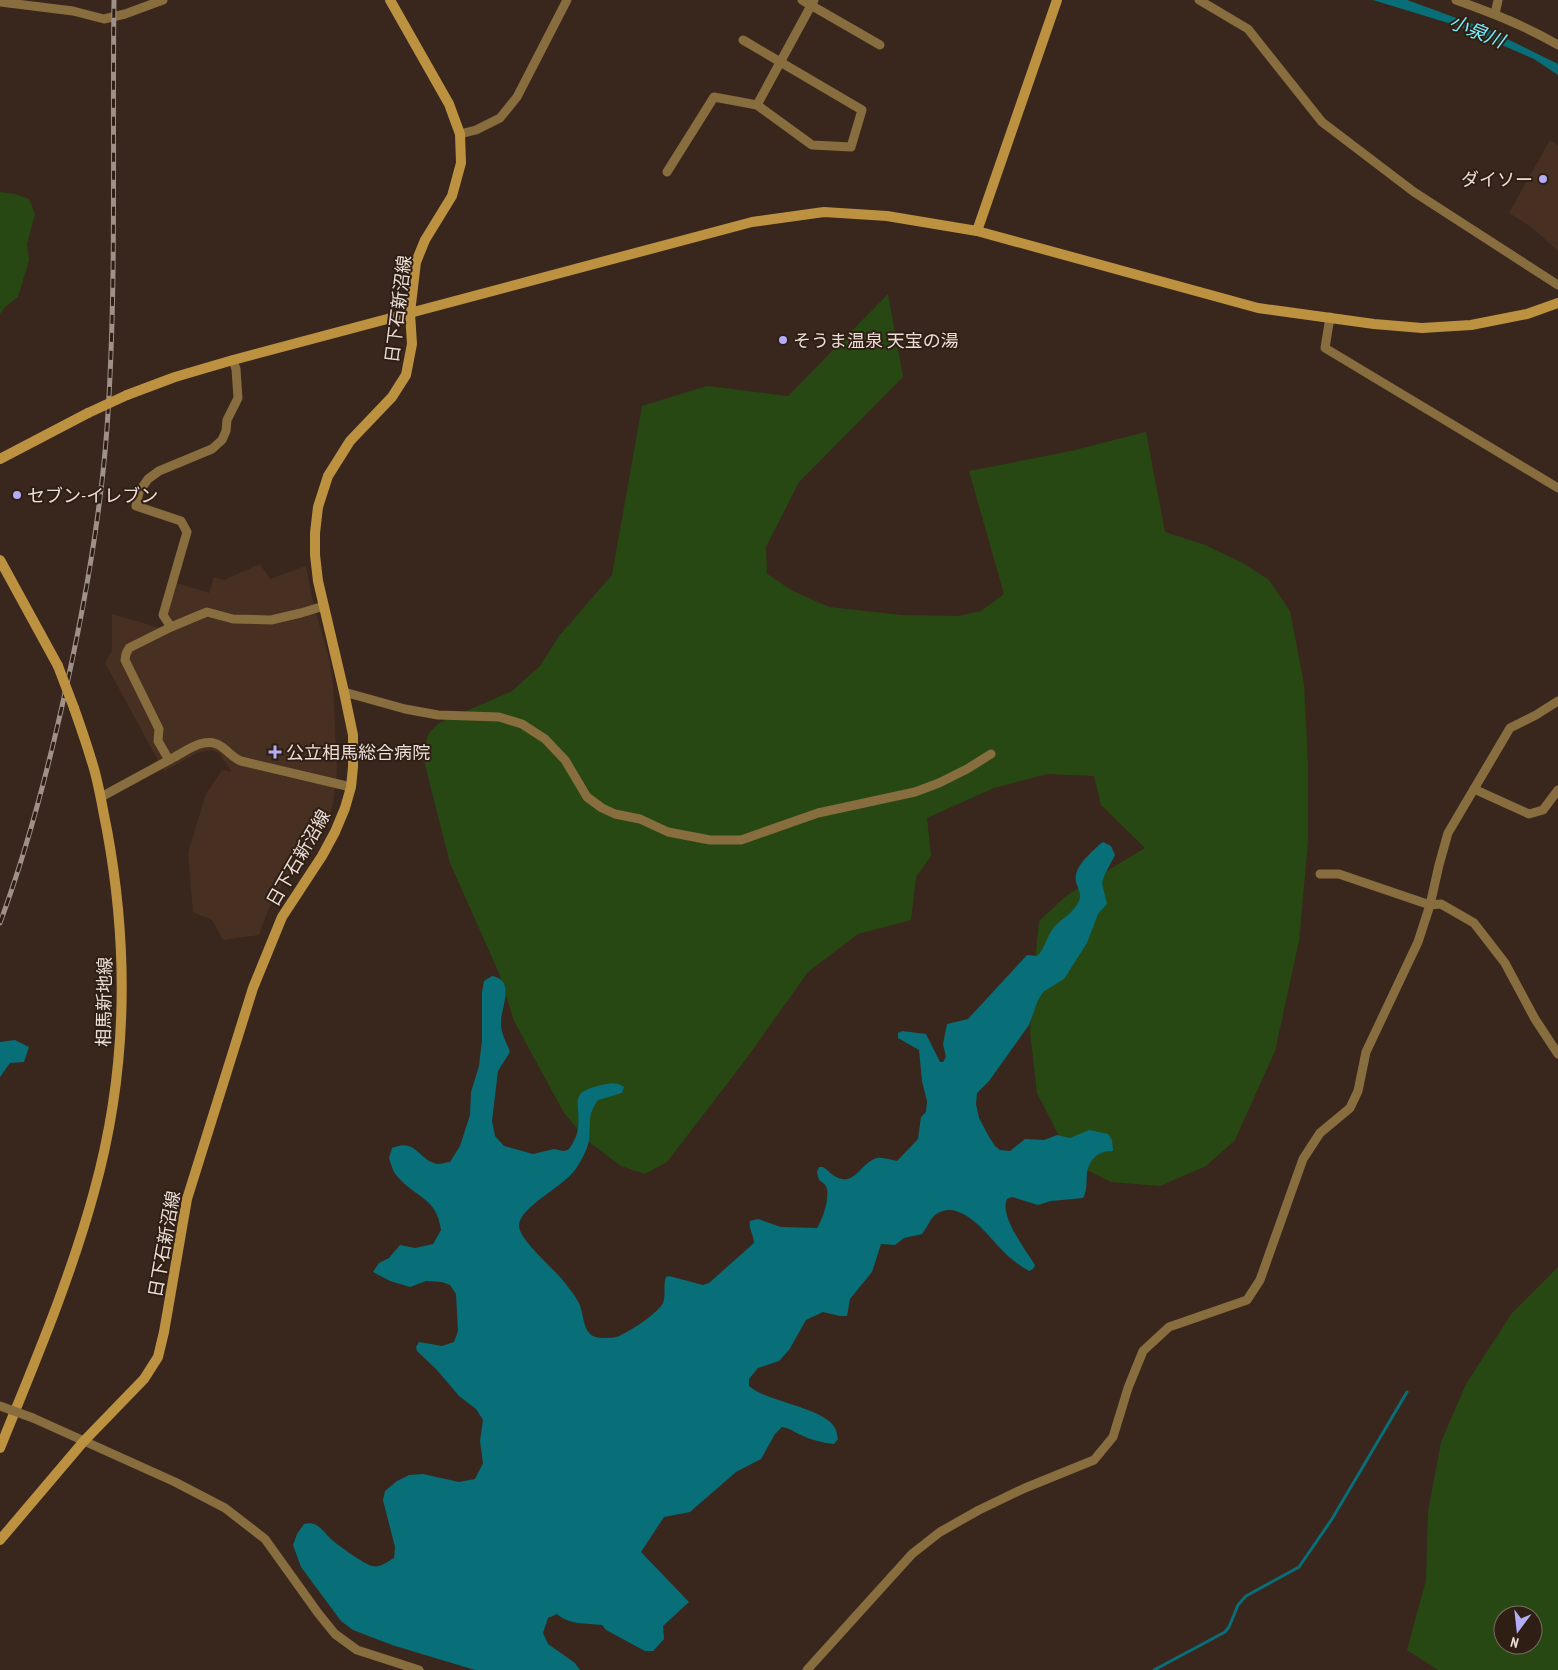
<svg xmlns="http://www.w3.org/2000/svg" width="1558" height="1670" viewBox="0 0 1558 1670" font-family="'PT Sans Narrow','Noto Sans JP',sans-serif">
	<style>
		.built { fill: #472f21 }
		.green { fill: #274813; fill-rule: evenodd }
		.water { fill: #086e78 }
		.lines { fill: none; stroke-linecap: round; stroke-linejoin: round }
		.stream { stroke: #086e78; stroke-width: 3 }
		.street { stroke: #886d3e; stroke-width: 9 }
		.secondary { stroke: #bc9140; stroke-width: 10 }
		.rail-casing { stroke: #9f9088; stroke-width: 5 }
		.rail { stroke: #2f1e13; stroke-width: 3; stroke-dasharray: 9; stroke-linecap: butt }
		.street-bridge { stroke: #886d3e; stroke-width: 9 }
		.secondary-bridge { stroke: #bc9140; stroke-width: 10 }
		.poi-dot { fill: #b5acf8; stroke: #2f1e13; stroke-width: 2 }
		.labels { text-anchor: middle; dominant-baseline: central; stroke-width: 4; stroke-linejoin: round; paint-order: stroke }
		.poi-label { font-size: 18px; fill: #ebded8; stroke: #2f1e13; text-anchor: start }
		.street-label { font-size: 18px; fill: #ebded8; stroke: #2f1e13 }
		.water-label { font-size: 19px; font-style: italic; fill: #79ecfa; stroke: #2f1e13 }
	</style>
	<rect width="100%" height="100%" fill="#39271d"/>
	<g class="built">
		<path d="M 1550,140 L 1558,145 L 1558,251 L 1530,226 L 1509,213 Z"/>
		<path d="M 260,564 L 270,579 L 306,566 L 313,602 L 330,662 L 333,685 L 337,772 L 333,803 L 327,825 L 312,853 L 283,883 L 268,910 L 259,935 L 223,940 L 212,920 L 193,912 L 188,852 L 206,794 L 222,770 L 232,772 L 219,753 L 211,750 L 197,753 L 164,771 L 105,663 L 112,651 L 112,614 L 160,628 L 174,622 L 167,614 L 177,583 L 209,593 L 214,577 L 224,580 Z"/>
	</g>
	<g class="green">
		<path d="M 0,192 L 15,194 L 29,199 L 35,214 L 27,244 L 29,260 L 18,297 L 5,307 L 0,314 Z"/>
		<path d="M 888,294 L 903,377 L 799,482 L 766,547 L 767,574 L 793,591 L 829,607 L 901,615 L 958,616 L 981,611 L 1004,594 L 969,471 L 1071,451 L 1146,432 L 1165,532 L 1205,545 L 1243,563 L 1269,580 L 1290,611 L 1304,684 L 1308,763 L 1308,842 L 1299,941 L 1275,1051 L 1235,1140 L 1206,1166 L 1160,1186 L 1111,1182 L 1077,1165 L 1057,1132 L 1037,1093 L 1030,1032 L 1034,971 L 1039,921 L 1066,896 L 1145,848 L 1101,805 L 1094,776 L 1047,774 L 994,788 L 927,818 L 931,856 L 916,877 L 911,920 L 858,934 L 808,972 L 746,1059 L 667,1162 L 645,1174 L 621,1166 L 589,1142 L 564,1113 L 514,1021 L 499,973 L 450,863 L 422,753 L 429,733 L 439,723 L 512,691 L 540,666 L 559,636 L 612,575 L 642,406 L 707,386 L 788,396 Z"/>
		<path d="M 1558,1267 L 1558,1670 L 1438,1670 L 1407,1650 L 1426,1580 L 1428,1512 L 1441,1442 L 1466,1384 L 1512,1313 ZM 1503,1615 L 1533,1615 L 1533,1645 L 1503,1645 Z"/>
	</g>
	<g class="water">
		<path d="M 1373,0 L 1407,0 L 1440,12 L 1489,30 L 1558,64 L 1558,75 L 1534,59 L 1458,26 Z"/>
		<path d="M 1103,842 L 1111,846 L 1115,855 L 1105,874 L 1102,883 L 1107,904 L 1098,914 L 1087,943 L 1064,979 L 1043,992 L 1038,1000 L 1029,1025 L 989,1081 L 977,1093 L 976,1104 L 979,1118 L 988,1135 L 995,1146 L 1000,1150 L 1010,1151 L 1025,1139 L 1044,1140 L 1057,1135 L 1070,1138 L 1089,1130 L 1108,1134 L 1112,1140 L 1113,1151 C 1106,1151 1101,1152 1095,1157 C 1081,1171 1091,1184 1083,1198 L 1051,1201 L 1038,1205 L 1012,1197 L 1007,1199 C 999,1216 1026,1250 1035,1265 L 1033,1269 L 1029,1271 C 1019,1265 1009,1258 1001,1249 C 988,1235 959,1196 935,1215 C 930,1219 927,1228 922,1234 L 904,1238 L 895,1245 L 881,1244 L 872,1272 L 850,1299 L 847,1316 L 840,1316 L 823,1312 L 806,1320 L 789,1350 L 779,1361 L 758,1368 L 749,1379 L 749,1386 C 767,1402 825,1408 835,1428 C 837,1431 837,1436 838,1439 L 834,1444 C 824,1443 811,1440 801,1435 C 794,1432 790,1428 782,1427 L 775,1434 L 761,1459 L 736,1472 L 690,1512 L 664,1517 L 641,1552 L 689,1602 L 663,1626 L 664,1639 L 653,1651 L 645,1651 L 606,1630 L 602,1625 C 586,1623 569,1625 557,1614 L 548,1618 L 543,1633 L 548,1644 L 575,1663 L 580,1670 L 475,1670 L 392,1645 L 353,1630 L 341,1621 L 301,1567 L 293,1545 L 297,1534 L 304,1524 C 318,1520 323,1532 332,1540 C 339,1546 364,1564 372,1566 C 380,1568 387,1562 394,1558 L 395,1547 L 383,1500 L 385,1491 L 397,1481 L 409,1475 L 423,1474 L 459,1482 L 475,1479 L 483,1463 L 480,1441 L 483,1420 L 476,1409 L 459,1396 L 437,1370 L 417,1351 L 416,1347 L 419,1342 L 442,1346 L 454,1342 L 458,1331 L 456,1294 L 450,1285 L 442,1282 L 426,1281 L 410,1287 L 390,1281 L 373,1272 L 379,1263 L 389,1258 L 400,1245 L 415,1248 L 433,1244 L 441,1230 C 437,1197 415,1198 397,1176 C 393,1172 391,1164 389,1158 L 392,1148 C 416,1137 419,1161 438,1164 C 442,1164 447,1162 450,1162 L 460,1146 L 470,1115 L 471,1092 L 479,1066 L 482,1040 L 482,992 L 484,981 L 492,976 C 516,980 501,1007 501,1022 C 500,1032 507,1043 510,1052 L 498,1071 L 492,1121 L 495,1136 L 504,1146 L 533,1154 L 554,1149 L 563,1151 L 568,1150 C 573,1144 577,1136 578,1128 C 581,1103 567,1092 602,1085 C 611,1083 616,1082 624,1087 L 622,1093 L 598,1100 C 587,1115 591,1123 589,1140 C 588,1149 580,1163 575,1170 C 564,1186 520,1207 519,1225 C 518,1240 556,1270 565,1283 C 571,1291 579,1300 581,1309 C 585,1323 584,1338 603,1338 C 608,1338 617,1338 621,1335 C 631,1331 659,1312 663,1303 C 666,1295 663,1285 666,1277 L 669,1276 L 703,1285 L 709,1283 L 754,1243 C 754,1235 748,1228 750,1221 L 758,1219 L 781,1227 L 817,1228 C 823,1219 829,1200 827,1189 C 826,1184 822,1182 819,1180 L 817,1172 L 819,1167 L 823,1167 C 828,1170 832,1175 836,1177 C 855,1187 861,1162 877,1158 C 883,1157 891,1160 897,1161 L 918,1139 L 921,1117 L 926,1112 L 927,1101 L 922,1081 L 919,1050 L 898,1038 L 898,1033 L 902,1031 L 926,1034 L 940,1062 L 943,1062 L 946,1057 L 943,1044 L 947,1024 L 968,1019 L 1027,955 L 1037,956 C 1046,948 1047,934 1055,926 C 1063,918 1074,912 1079,901 C 1082,894 1078,889 1076,882 C 1073,867 1090,854 1100,844 Z"/>
		<path d="M 15,1040 L 29,1047 L 24,1062 L 10,1063 L 0,1077 L 0,1042 Z"/>
	</g>
	<g class="lines">
		<path class="stream" d="M 1154,1670 L 1225,1632 L 1229,1627 L 1238,1605 L 1246,1596 L 1299,1567 L 1332,1519 L 1407,1392"/>
		<g class="street">
			<path d="M 802,0 L 880,45"/>
			<path d="M 1199,0 L 1248,29 L 1322,122 L 1414,192 L 1558,285"/>
			<path d="M 1456,0 C 1492,13 1526,26 1558,45"/>
			<path d="M 0,2 L 73,11 L 104,19 L 125,14 L 163,0"/>
			<path d="M 1495,14 L 1498,0"/>
			<path d="M 757,105 L 814,0"/>
			<path d="M 460,134 L 476,130 L 500,118 L 517,97 L 567,0"/>
			<path d="M 667,172 L 714,97 L 757,105 L 812,145 L 851,147 L 862,110 L 743,40"/>
			<path d="M 1330,317 L 1325,348 L 1558,488"/>
			<path d="M 171,627 L 163,615 L 187,532 L 181,521 L 136,506 L 139,492 L 148,479 L 159,471 L 212,449 L 222,440 L 226,431 L 227,420 L 238,398 L 236,369 L 233,360"/>
			<path d="M 344,692 L 405,709 L 438,715 L 499,717 L 522,724 L 545,739 L 565,760 L 587,797 L 602,808 L 615,814 L 640,819 L 668,832 L 710,840 L 741,840 L 818,813 L 915,792 L 939,783 L 967,769 L 991,754"/>
			<path d="M 169,760 C 185,752 206,734 222,747 C 229,752 233,758 241,761 L 351,787"/>
			<path d="M 1474,789 L 1529,814 L 1543,810 L 1558,790"/>
			<path d="M 101,797 L 169,760 L 158,741 L 159,729 L 125,660 L 126,654 L 129,648 L 171,627 L 207,612 L 233,619 L 271,620 L 301,613 L 324,606"/>
			<path d="M 1320,874 L 1339,874 L 1430,905 L 1441,904 L 1474,923 L 1505,963 L 1535,1019 L 1558,1054"/>
			<path d="M 33,1418 L 175,1482 L 225,1508 L 265,1539 L 318,1613 L 335,1634 L 357,1650 L 419,1670"/>
			<path d="M 807,1670 L 912,1554 L 940,1532 L 979,1510 L 1025,1488 L 1094,1460 L 1113,1437 L 1128,1388 L 1143,1351 L 1169,1327 L 1247,1300 L 1260,1280 L 1303,1159 L 1320,1133 L 1350,1108 L 1358,1091 L 1366,1052 L 1418,942 L 1430,905 L 1439,865 L 1448,833 L 1510,728 L 1536,715 L 1558,701"/>
		</g>
		<g class="secondary">
			<path d="M 977,231 L 1057,0"/>
			<path d="M 127,395 L 175,377 L 233,360 L 752,222 L 824,212 L 887,216 L 977,231 L 1258,308 L 1374,324 L 1422,328 L 1471,325 L 1527,314 L 1558,303"/>
			<path d="M 0,459 L 88,413"/>
			<path d="M 0,560 L 58,666"/>
			<path d="M 0,1448 C 34,1364 70,1280 94,1192 C 127,1074 129,950 107,830 C 102,807 99,782 91,759 C 86,742 80,725 74,708"/>
			<path d="M 0,1540 L 84,1441 L 144,1379 L 158,1357 L 164,1332 L 187,1199 L 253,988 L 282,917 L 322,856 L 335,832 L 345,808 L 351,787 L 353,767 L 353,735 L 344,692 L 318,581 L 315,555 L 315,533 L 318,507 L 328,476 L 350,441 L 392,397 L 406,375 L 412,344 L 410,313 L 416,262 L 425,240 L 452,196 L 461,163 L 460,134 L 449,104 L 390,0"/>
		</g>
		<defs>
			<path id="rail" d="M 0,923 C 25,855 44,785 60,715 C 82,620 100,525 107,428 C 117,285 112,142 114,0"/>
		</defs>
		<use href="#rail" class="rail-casing"/>
		<use href="#rail" class="rail"/>
		<path class="street-bridge" d="M 0,1406 L 33,1418"/>
		<g class="secondary-bridge">
			<path d="M 88,413 L 127,395"/>
			<path d="M 58,666 L 74,708"/>
		</g>
	</g>
	<g class="poi-dot">
		<circle cx="1543" cy="179" r="5"/>
		<circle cx="783" cy="340" r="5"/>
		<circle cx="17" cy="495" r="5"/>
		<path d="M272.5 744.5h5v5h5v5h-5v5h-5v-5h-5v-5h5z"/>
	</g>
	<g class="labels">
		<g class="poi-label">
			<text x="1533" y="179" text-anchor="end">ダイソー</text>
			<text x="793" y="340">そうま温泉 天宝の湯</text>
			<text x="27" y="495">セブン-イレブン</text>
			<text x="286" y="752">公立相馬総合病院</text>
		</g>
		<g class="street-label">
			<text transform="translate(398 309) rotate(-83)">日下石新沼線</text>
			<text transform="translate(298 858) rotate(-60)">日下石新沼線</text>
			<text transform="translate(104 1002) rotate(-89)">相馬新地線</text>
			<text transform="translate(164 1244) rotate(-80)">日下石新沼線</text>
		</g>
		<g class="water-label">
			<text transform="translate(1477 31) rotate(22)">小泉川</text>
		</g>
	</g>
	<g transform="translate(1518 1630) rotate(195)"><circle r="24" fill="#2f1e13" stroke="#7a6b62"/>
	<path d="M0-4L9 19L0 12L-9 19Z" fill="#b5acf8"/>
	<text y="-8" font-size="14" font-weight="bold" text-anchor="middle" fill="#ebded8">N</text>
	</g>
</svg>
